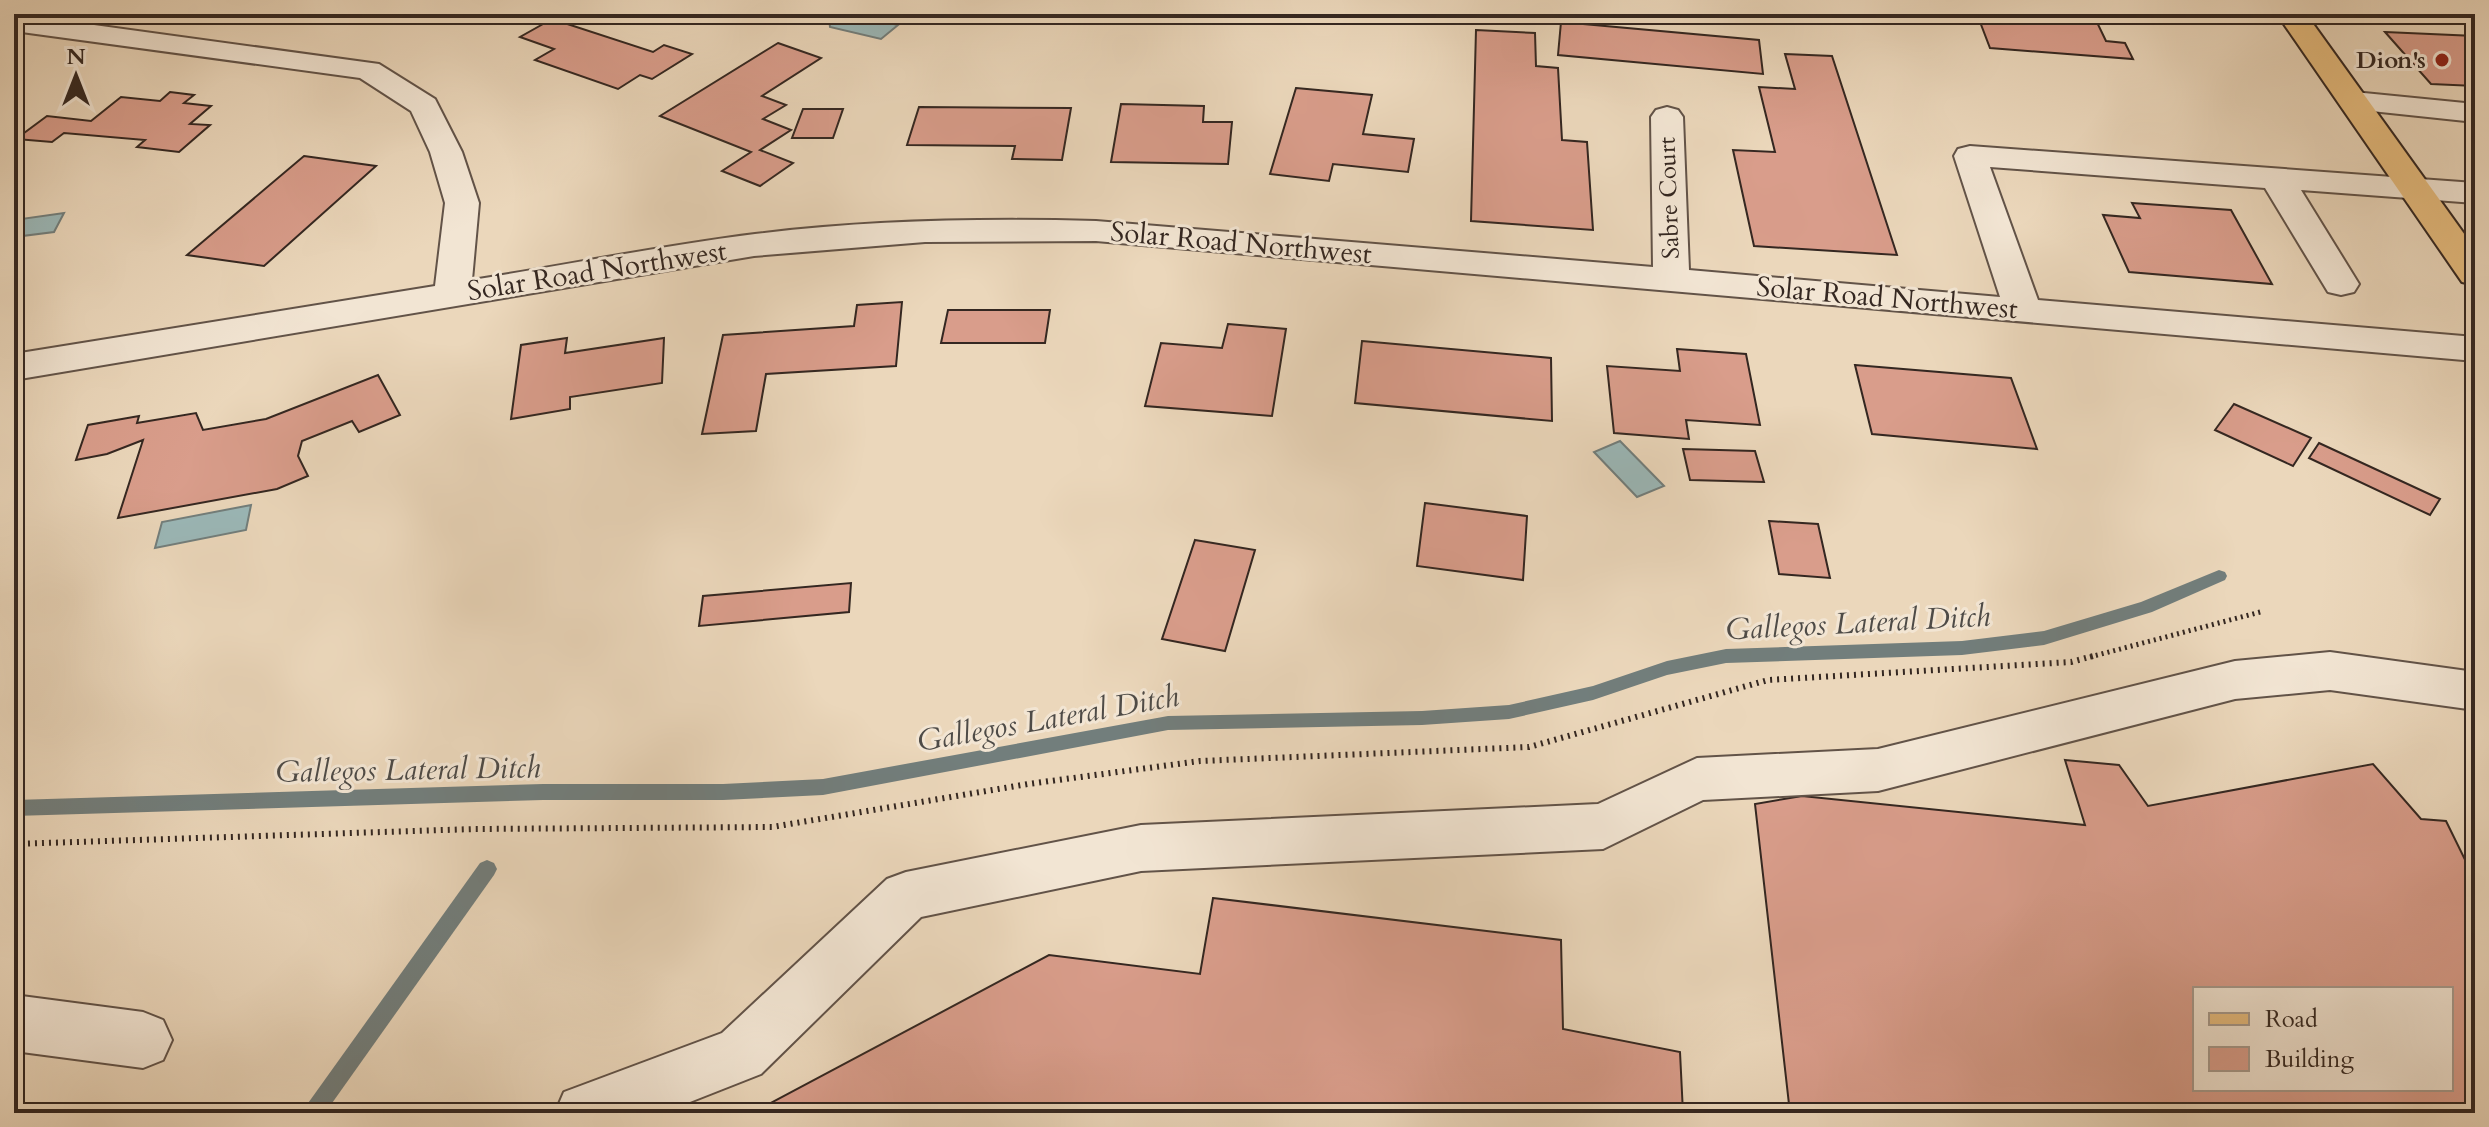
<svg xmlns="http://www.w3.org/2000/svg" width="2489" height="1127" viewBox="0 0 2489 1127" font-family="Cardo,serif">
	<style>
		.water { fill: #9bb8b8; stroke: #727e7c; stroke-width: 2 }
		.lines { fill: none; stroke-linecap: round; stroke-linejoin: round }
		.stream { fill: #727e7c; fill-rule: evenodd }
		.building { fill: #d99d8b; stroke: #342721; stroke-width: 2; fill-rule: evenodd }
		.minor-casing { stroke: #625348; stroke-width: 4 }
		.major-casing { stroke: #342721; stroke-width: 4 }
		.path-far1 { stroke: #342721; stroke-width: 5; stroke-dasharray: 2 4; stroke-linecap: butt }
		.path { stroke: #342721; stroke-width: 6; stroke-dasharray: 2 5; stroke-linecap: butt }
		.minor { fill: #f2e5d3; fill-rule: evenodd }
		.major { fill: #e6bc7e; fill-rule: evenodd }
		.poi-dot { fill: #8f2418; stroke: #f2e5d3; stroke-width: 3 }
		.labels { text-anchor: middle; dominant-baseline: central; stroke-width: 6; stroke-linejoin: round; paint-order: stroke }
		.far-poi-label { font-size: 24px; font-weight: bold; fill: #342721; stroke: #f2e5d3; text-anchor: end }
		.far-street-label { font-size: 24px; fill: #342721; stroke: #f2e5d3 }
		.street-label { font-size: 28px; fill: #342721; stroke: #f2e5d3 }
		.water-label { font-size: 30px; font-style: italic; fill: #4e4b47; stroke: #f2e5d3 }
	</style>
	<rect width="100%" height="100%" fill="#ebd7bb"/>
	<filter id="stains"><feTurbulence type="fractalNoise" baseFrequency=".0025" numOctaves="4"/><feColorMatrix values="0 0 0 0 .2 0 0 0 0 .09 0 0 0 0 .02 0 0 0 .5 -.17"/></filter>
	<radialGradient id="worn" r=".72"><stop offset=".6" stop-color="#630" stop-opacity="0"/><stop offset="1" stop-color="#630" stop-opacity=".3"/></radialGradient>
	<g class="water">
		<path d="M 850,14 L 898,25 L 881,39 L 830,27 L 829,19 Z"/>
		<path d="M 64,213 L 54,232 L 14,237 L 14,220 Z"/>
		<path d="M 1620,441 L 1664,486 L 1637,497 L 1594,452 Z"/>
		<path d="M 251,505 L 246,530 L 155,548 L 162,522 Z"/>
	</g>
	<g class="lines">
		<g class="stream">
			<path d="M 2219,570 L 2225,572 L 2227,576 L 2225,580 L 2152,612 L 2044,645 L 1962,655 L 1726,663 L 1667,675 L 1593,700 L 1509,719 L 1422,725 L 1168,730 L 823,795 L 723,800 L 543,800 L 14,816 L 14,800 L 543,784 L 723,784 L 823,779 L 1168,716 L 1422,711 L 1509,705 L 1593,686 L 1667,661 L 1726,649 L 1962,641 L 2044,631 L 2141,602 Z"/>
			<path d="M 487,860 L 494,863 L 497,869 L 494,875 L 325,1113 L 301,1113 L 480,863 Z"/>
		</g>
	</g>
	<g class="building">
		<path d="M 379,14 L 440,14 L 427,23 Z"/>
		<path d="M 1977,14 L 2093,14 L 2106,41 L 2125,43 L 2133,59 L 1990,48 Z"/>
		<path d="M 552,19 L 653,52 L 664,45 L 692,54 L 652,79 L 640,75 L 618,89 L 535,60 L 554,49 L 520,37 Z"/>
		<path d="M 1561,22 L 1759,40 L 1763,74 L 1558,55 Z"/>
		<path d="M 1476,30 L 1535,33 L 1536,66 L 1558,68 L 1562,140 L 1587,142 L 1593,230 L 1471,221 Z"/>
		<path d="M 2385,32 L 2475,36 L 2475,86 L 2431,84 Z"/>
		<path d="M 778,43 L 821,58 L 762,96 L 786,105 L 763,119 L 791,130 L 760,150 L 793,163 L 760,186 L 722,171 L 751,152 L 660,116 Z"/>
		<path d="M 1785,54 L 1832,56 L 1897,255 L 1754,246 L 1733,150 L 1775,152 L 1759,87 L 1795,89 Z"/>
		<path d="M 1296,88 L 1372,95 L 1363,134 L 1414,139 L 1408,172 L 1333,164 L 1329,181 L 1270,174 Z"/>
		<path d="M 170,92 L 194,95 L 184,103 L 211,106 L 190,124 L 210,125 L 179,152 L 137,147 L 145,140 L 64,133 L 52,142 L 16,139 L 47,116 L 91,121 L 121,97 L 160,101 Z"/>
		<path d="M 1121,104 L 1204,106 L 1203,122 L 1232,122 L 1228,164 L 1111,162 Z"/>
		<path d="M 919,107 L 1071,108 L 1062,160 L 1012,159 L 1015,146 L 907,145 Z"/>
		<path d="M 803,109 L 843,109 L 833,138 L 792,138 Z"/>
		<path d="M 304,156 L 376,166 L 264,266 L 187,255 Z"/>
		<path d="M 2132,203 L 2231,210 L 2272,284 L 2129,272 L 2103,215 L 2140,218 Z"/>
		<path d="M 902,302 L 896,366 L 766,374 L 756,431 L 702,434 L 723,335 L 854,326 L 857,305 Z"/>
		<path d="M 948,310 L 1050,310 L 1045,343 L 941,343 Z"/>
		<path d="M 1228,324 L 1286,329 L 1272,416 L 1145,406 L 1161,343 L 1222,348 Z"/>
		<path d="M 567,338 L 565,353 L 664,338 L 662,383 L 570,397 L 570,409 L 511,419 L 521,345 Z"/>
		<path d="M 1362,341 L 1551,358 L 1552,421 L 1355,403 Z"/>
		<path d="M 1677,349 L 1746,354 L 1760,425 L 1686,420 L 1689,439 L 1614,433 L 1607,366 L 1680,371 Z"/>
		<path d="M 1855,365 L 2011,378 L 2037,449 L 1872,434 Z"/>
		<path d="M 378,375 L 400,415 L 359,432 L 352,421 L 302,441 L 298,456 L 308,476 L 277,489 L 118,518 L 143,440 L 107,454 L 76,460 L 88,425 L 139,416 L 137,423 L 196,413 L 203,430 L 266,419 Z"/>
		<path d="M 2234,404 L 2311,438 L 2293,466 L 2215,430 Z"/>
		<path d="M 2319,443 L 2440,499 L 2430,515 L 2309,458 Z"/>
		<path d="M 1683,449 L 1755,451 L 1764,482 L 1690,480 Z"/>
		<path d="M 1425,503 L 1527,516 L 1523,580 L 1417,566 Z"/>
		<path d="M 1769,521 L 1818,524 L 1830,578 L 1779,574 Z"/>
		<path d="M 1195,540 L 1255,550 L 1225,651 L 1162,639 Z"/>
		<path d="M 851,583 L 849,612 L 699,626 L 703,596 Z"/>
		<path d="M 2065,760 L 2119,765 L 2148,806 L 2373,764 L 2421,819 L 2446,821 L 2475,880 L 2475,1113 L 1790,1113 L 1755,804 L 1802,796 L 2085,825 ZM 2195,989 L 2451,989 L 2451,1089 L 2195,1089 Z"/>
		<path d="M 1213,898 L 1561,940 L 1563,1029 L 1680,1052 L 1683,1113 L 752,1113 L 1049,955 L 1200,974 Z"/>
	</g>
	<g class="lines">
		<defs>
			<g id="minor">
				<path d="M 14,14 L 379,64 L 435,99 L 462,152 L 479,203 L 472,280 C 566,265 660,246 755,234 C 868,220 982,218 1096,221 L 1653,267 L 1651,117 L 1656,110 L 1667,107 L 1678,110 L 1683,117 L 1689,270 L 2000,297 L 1954,156 L 1958,149 L 1970,146 L 2475,183 L 2475,203 L 2301,190 L 2359,284 L 2354,292 L 2341,295 L 2328,292 L 2265,188 L 1990,167 L 2038,300 L 2475,337 L 2475,361 L 1096,241 L 925,242 L 754,256 L 14,380 L 14,354 L 435,286 L 445,203 L 430,152 L 411,111 L 360,78 L 14,31 Z"/>
				<path d="M 2354,92 L 2475,104 L 2475,122 L 2343,108 L 2338,101 L 2343,94 Z"/>
				<path d="M 2330,652 L 2475,672 L 2475,710 L 2330,690 L 2235,699 L 1878,791 L 1703,800 L 1603,849 L 1141,871 L 921,917 L 761,1074 L 662,1113 L 555,1113 L 564,1092 L 722,1033 L 887,879 L 906,872 L 1141,825 L 1598,804 L 1697,758 L 1878,749 L 2235,661 Z"/>
				<path d="M 14,995 L 143,1012 L 163,1020 L 172,1040 L 163,1060 L 143,1068 L 14,1051 Z"/>
			</g>
			<path id="major" d="M 2277,14 L 2306,14 L 2475,249 L 2475,285 L 2462,282 Z"/>
		</defs>
		<use href="#minor" class="minor-casing"/>
		<use href="#major" class="major-casing"/>
		<path class="path-far1" d="M 2090,657 L 2264,611"/>
		<path class="path" d="M 14,844 L 475,829 L 772,827 L 1028,784 L 1200,761 L 1529,747 L 1768,680 L 2071,662 L 2097,655"/>
		<use href="#minor" class="minor"/>
		<use href="#major" class="major"/>
	</g>
	<circle class="poi-dot" cx="2442" cy="60" r="8"/>
	<g class="labels">
		<g class="far-poi-label">
			<text x="2426" y="60">Dion's</text>
		</g>
		<g class="far-street-label">
			<text transform="translate(1669 198) rotate(-92)">Sabre Court</text>
		</g>
		<g class="street-label">
			<text transform="translate(1241 243) rotate(5)">Solar Road Northwest</text>
			<text transform="translate(597 271) rotate(-9)">Solar Road Northwest</text>
			<text transform="translate(1887 298) rotate(5)">Solar Road Northwest</text>
		</g>
		<g class="water-label">
			<text transform="translate(1858 623) rotate(-3)">Gallegos Lateral Ditch</text>
			<text transform="translate(1048 719) rotate(-10)">Gallegos Lateral Ditch</text>
			<text transform="translate(408 770) rotate(-1)">Gallegos Lateral Ditch</text>
		</g>
	</g>
	<rect width="2489" height="1127" fill="none" stroke="#ebd7bb" stroke-width="48"/>
	<rect x="16" y="16" width="2457" height="1095" fill="none" stroke="#342721" stroke-width="4"/>
	<rect x="24" y="24" width="2441" height="1079" fill="none" stroke="#342721" stroke-width="2"/>
	<rect x="2193" y="987" width="260" height="104" fill="#f2e5d3" stroke="#a6998c" stroke-width="2"/>
	<rect x="2209" y="1013" width="40" height="12" fill="#e6bc7e" stroke="#a6998c" stroke-width="2"/>
	<text x="2265" y="1027" font-size="24" fill="#342721">Road</text>
	<rect x="2209" y="1047" width="40" height="24" fill="#d99d8b" stroke="#a6998c" stroke-width="2"/>
	<text x="2265" y="1067" font-size="24" fill="#342721">Building</text>
	<g transform="translate(76 76)" stroke="#f2e5d3" stroke-width="6" paint-order="stroke">
	<path d="M0-6L14 30L0 20L-14 30Z" fill="#342721"/>
	<text y="-12" font-size="22" font-weight="bold" text-anchor="middle" fill="#342721">N</text>
	</g>
	<rect width="100%" height="100%" filter="url(#stains)"/>
	<rect width="100%" height="100%" fill="url(#worn)"/>
</svg>
